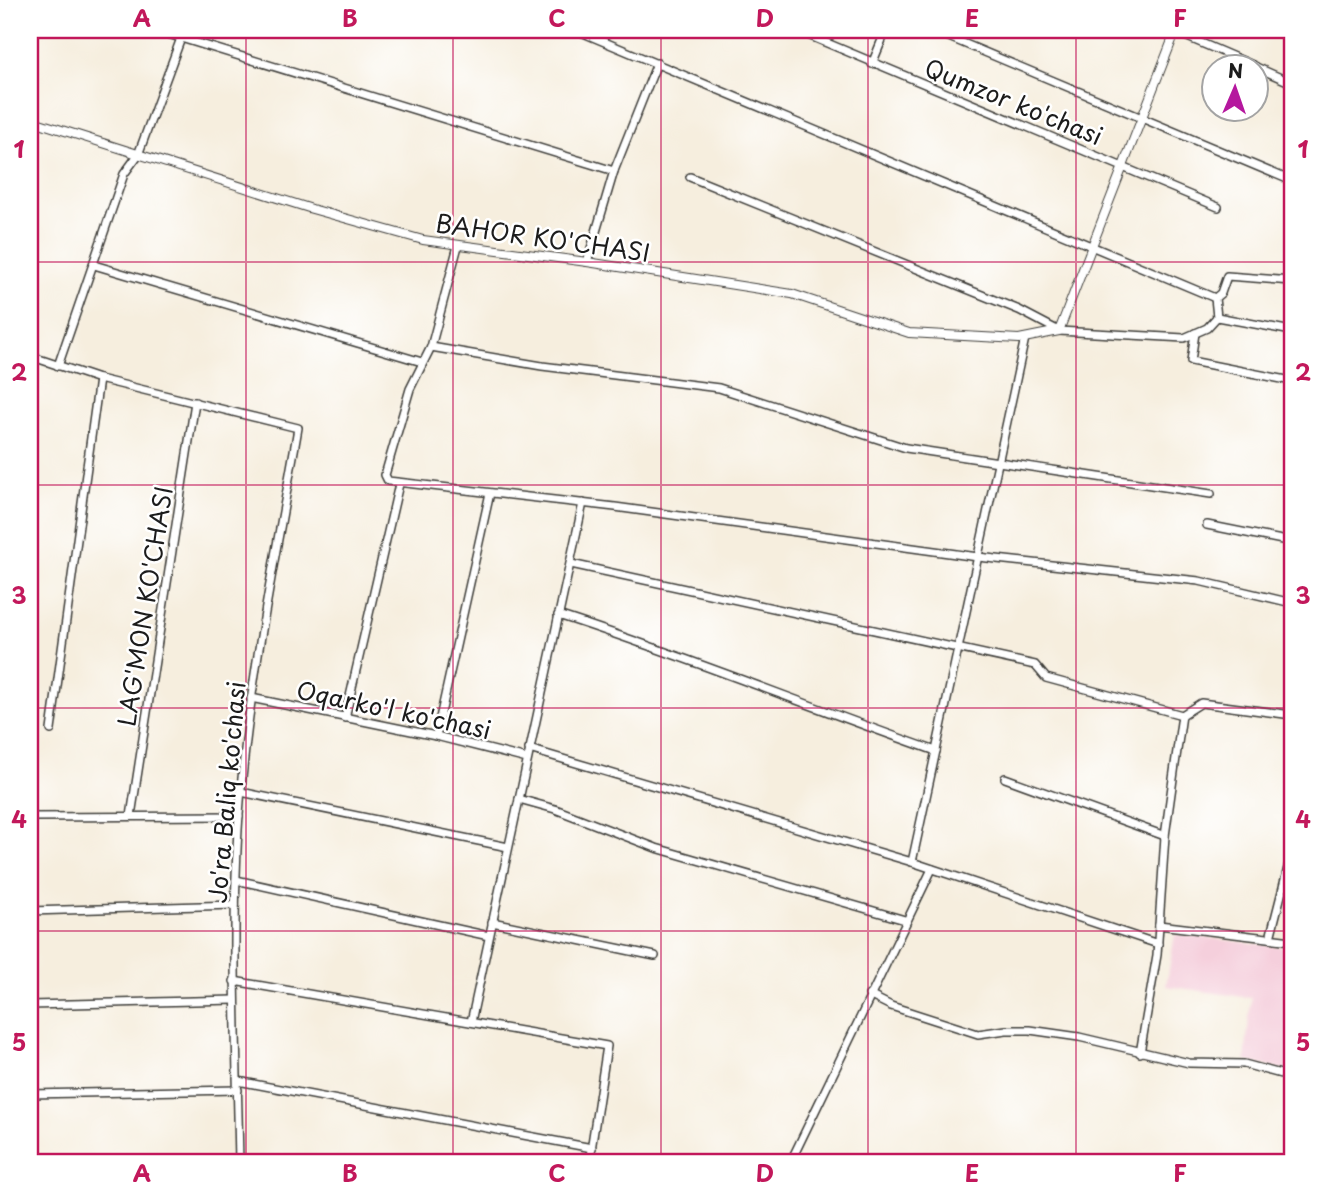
<svg xmlns="http://www.w3.org/2000/svg" width="1322" height="1193" viewBox="0 0 1322 1193" font-family="'Playpen Sans',sans-serif">
	<style>
		.built { fill: #f5cfdc }
		.lines { fill: none; stroke-linecap: round; stroke-linejoin: round }
		.minor-casing { stroke: #3d3c39; stroke-width: 10 }
		.tertiary-casing { stroke: #3d3c39; stroke-width: 10 }
		.minor { stroke: #fff; stroke-width: 7 }
		.tertiary { stroke: #fff; stroke-width: 8 }
		.grid { fill: none; stroke: #c2185b; stroke-width: 2; stroke-opacity: 0.55 }
		.labels { text-anchor: middle; dominant-baseline: central; stroke-width: 5; stroke-linejoin: round; paint-order: stroke }
		.street-label { font-size: 24px; fill: #1c1c1c; stroke: #fff }
		.neatline { fill: none; stroke: #c2185b; stroke-width: 2.5 }
		.grid-label { font-size: 23px; text-anchor: middle; font-weight: bold; fill: #c2185b }
	</style>
	<rect width="100%" height="100%" fill="#fff"/>
	<filter id="ink" filterUnits="userSpaceOnUse"><feTurbulence type="fractalNoise" baseFrequency=".0143" numOctaves="2"/><feDisplacementMap in="SourceGraphic" scale="14" xChannelSelector="R" yChannelSelector="G"/><feConvolveMatrix kernelMatrix="1 2 1 2 8 2 1 2 1" color-interpolation-filters="sRGB"/></filter>
	<filter id="wash" filterUnits="userSpaceOnUse"><feTurbulence type="fractalNoise" baseFrequency=".00686" numOctaves="4" result="noise"/><feDisplacementMap in="SourceGraphic" scale="28" xChannelSelector="R" yChannelSelector="G"/><feGaussianBlur stdDeviation="1.57" result="paint"/><feColorMatrix in="noise" values="0 0 0 0 0 0 0 0 0 0 0 0 0 0 0 0 0 1.4 0 .05"/><feComposite in="paint" operator="in"/></filter>
	<g filter="url(#wash)">
		<rect width="100%" height="100%" fill="#f6eede"/>
		<path class="built" d="M 1175,934 L 1292,948 L 1292,1072 L 1245,1061 L 1251,998 L 1166,986 Z"/>
	</g>
	<g filter="url(#ink)">
		<g class="lines">
			<defs>
				<g id="minor">
					<path d="M 155,30 L 614,171"/>
					<path d="M 576,30 L 1215,298"/>
					<path d="M 796,30 L 1218,207"/>
					<path d="M 932,30 L 1292,181"/>
					<path d="M 1171,30 L 1255,66"/>
					<path d="M 872,64 L 886,30"/>
					<path d="M 1256,67 L 1292,83"/>
					<path d="M 690,177 L 1019,310 L 1059,331 L 1184,338 L 1207,328 L 1217,317 L 1215,298 L 1221,293 L 1227,276 L 1292,281"/>
					<path d="M 458,246 L 431,347 L 410,389 L 385,475 L 388,481 L 615,507 L 978,557 L 1199,581 L 1292,603"/>
					<path d="M 587,262 L 614,171 L 657,63"/>
					<path d="M 94,265 L 422,362"/>
					<path d="M 1217,317 L 1292,331"/>
					<path d="M 1195,333 L 1191,361 L 1292,381"/>
					<path d="M 431,347 L 542,366 L 719,388 L 906,448 L 1211,494"/>
					<path d="M 30,356 L 99,379 L 298,428 C 276,556 248,684 239,814 C 231,931 237,1047 239,1163"/>
					<path d="M 58,366 L 124,174 L 138,155 L 184,30"/>
					<path d="M 1207,525 L 1292,542"/>
					<path d="M 571,564 L 1035,665 L 1046,678 L 1182,715 L 1201,703 L 1292,715"/>
					<path d="M 558,615 C 686,656 810,707 936,751"/>
					<path d="M 251,698 L 436,736 L 527,759"/>
					<path d="M 345,718 L 399,484"/>
					<path d="M 51,730 L 99,379"/>
					<path d="M 436,736 L 490,493"/>
					<path d="M 529,749 L 912,862 L 1158,944"/>
					<path d="M 1005,778 L 1165,836"/>
					<path d="M 241,792 L 508,847"/>
					<path d="M 519,799 L 555,809 L 656,848 L 905,920"/>
					<path d="M 131,816 L 195,402"/>
					<path d="M 30,817 L 239,816"/>
					<path d="M 912,862 L 1025,338"/>
					<path d="M 236,880 L 489,936"/>
					<path d="M 30,911 L 235,905"/>
					<path d="M 492,922 L 655,956"/>
					<path d="M 1159,925 L 1292,941"/>
					<path d="M 1270,938 L 1292,852"/>
					<path d="M 234,981 L 607,1046 L 589,1163"/>
					<path d="M 869,995 L 891,1006 L 978,1034 L 1006,1030 L 1030,1030 L 1079,1037 L 1189,1063 L 1244,1064 L 1292,1077"/>
					<path d="M 30,1005 L 235,1000"/>
					<path d="M 471,1022 L 583,503"/>
					<path d="M 1140,1053 L 1157,955 L 1165,836 L 1182,715"/>
					<path d="M 238,1081 L 592,1148"/>
					<path d="M 30,1094 L 238,1090"/>
					<path d="M 790,1163 L 932,869"/>
				</g>
				<path id="tertiary" d="M 30,120 L 312,209 L 423,240 L 587,262 L 792,294 L 909,333 L 1019,339 L 1059,331 L 1176,30"/>
			</defs>
			<use href="#minor" class="minor-casing"/>
			<use href="#tertiary" class="tertiary-casing"/>
			<use href="#minor" class="minor"/>
			<use href="#tertiary" class="tertiary"/>
		</g>
	</g>
	<path class="grid" d="M 246,30 L 246,1163M 453,30 L 453,1163M 661,30 L 661,1163M 868,30 L 868,1163M 1076,30 L 1076,1163M 30,262 L 1292,262M 30,485 L 1292,485M 30,708 L 1292,708M 30,931 L 1292,931"/>
	<g class="labels">
		<g class="street-label">
			<text transform="translate(1014 101) rotate(22)">Qumzor ko'chasi</text>
			<text transform="translate(543 237) rotate(8)">BAHOR KO'CHASI</text>
			<text transform="translate(144 606) rotate(-81)">LAG'MON KO'CHASI</text>
			<text transform="translate(394 709) rotate(12)">Oqarko'l ko'chasi</text>
			<text transform="translate(226 792) rotate(-85)">Jo'ra Baliq ko'chasi</text>
		</g>
	</g>
	<rect width="1322" height="1193" fill="none" stroke="#fff" stroke-width="77"/>
	<g transform="translate(1235 88) rotate(2)"><circle r="33" fill="#ffffff" stroke="#a4a4a4" stroke-width="2"/>
	<path d="M0-5L12 26L0 18L-12 26Z" fill="#b5179e"/>
	<text y="-10" font-size="19" font-weight="bold" text-anchor="middle" fill="#1c1c1c">N</text>
	</g>
	<rect x="38" y="38" width="1246" height="1116" class="neatline"/>
	<g class="grid-label">
		<text x="142" y="27">A</text>
		<text x="350" y="27">B</text>
		<text x="557" y="27">C</text>
		<text x="765" y="27">D</text>
		<text x="972" y="27">E</text>
		<text x="1180" y="27">F</text>
		<text x="19" y="158">1</text>
		<text x="1303" y="158">1</text>
		<text x="19" y="381">2</text>
		<text x="1303" y="381">2</text>
		<text x="19" y="604">3</text>
		<text x="1303" y="604">3</text>
		<text x="19" y="828">4</text>
		<text x="1303" y="828">4</text>
		<text x="19" y="1051">5</text>
		<text x="1303" y="1051">5</text>
		<text x="142" y="1182">A</text>
		<text x="350" y="1182">B</text>
		<text x="557" y="1182">C</text>
		<text x="765" y="1182">D</text>
		<text x="972" y="1182">E</text>
		<text x="1180" y="1182">F</text>
	</g>
</svg>
